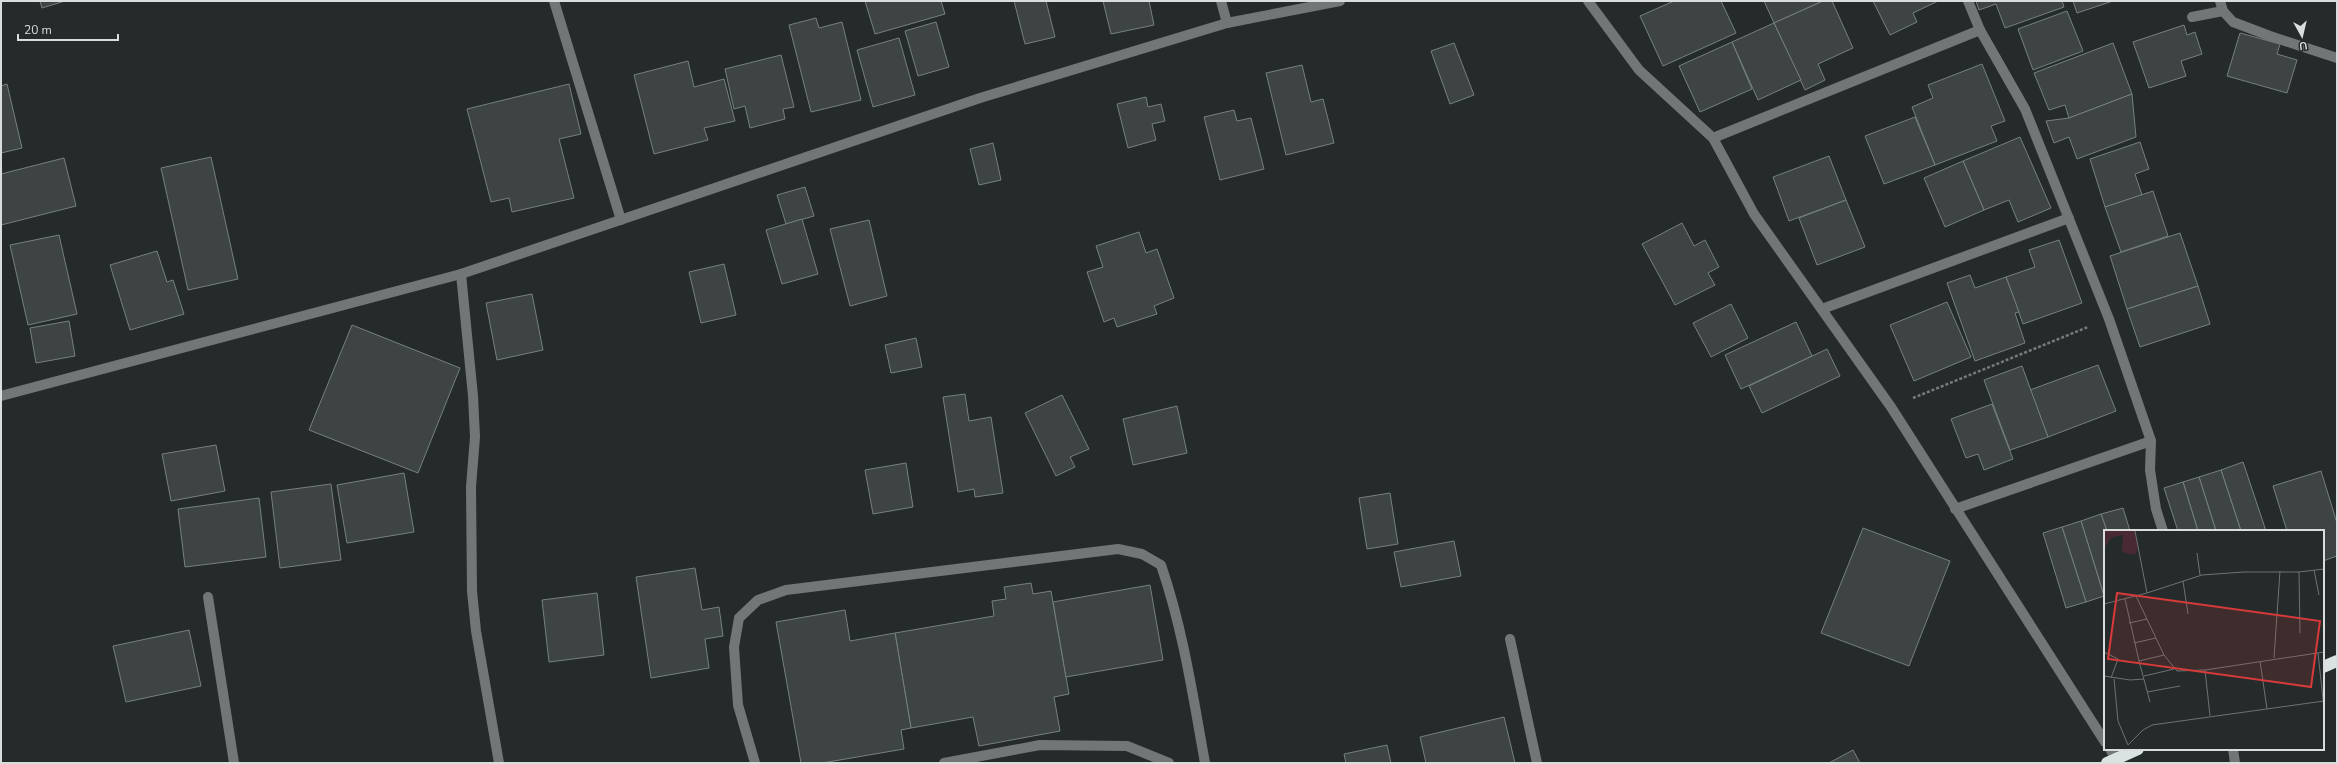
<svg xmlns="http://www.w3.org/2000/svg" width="2338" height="764" viewBox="0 0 2338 764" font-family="'Nunito Sans',sans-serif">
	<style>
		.building { fill: #3e4444; stroke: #787f7f }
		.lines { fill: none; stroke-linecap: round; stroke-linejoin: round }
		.path { stroke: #767b7b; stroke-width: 2.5; stroke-dasharray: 3 2; stroke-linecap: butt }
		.minor { stroke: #737676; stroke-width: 10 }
		.highway { stroke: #dbe3e2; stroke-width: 12 }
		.inset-road { fill: none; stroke: #6d7272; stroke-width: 1 }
		.view { fill: #d63a3a; fill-opacity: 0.15; stroke: #d63a3a; stroke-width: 2 }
		.inset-edge { fill: none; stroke: #d9dddd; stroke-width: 2 }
	</style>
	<rect width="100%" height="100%" fill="#252b2b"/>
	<g class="building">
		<path d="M 40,1 L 65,1 L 42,8 Z"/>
		<path d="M 865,1 L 941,1 L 945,14 L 875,34 Z"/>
		<path d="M 1014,1 L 1046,1 L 1055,37 L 1025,44 Z"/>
		<path d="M 1103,1 L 1149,1 L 1154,25 L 1111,34 Z"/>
		<path d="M 1674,1 L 1721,1 L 1736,33 L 1663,66 L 1640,16 Z"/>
		<path d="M 1764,1 L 1823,1 L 1774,23 Z"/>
		<path d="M 1823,1 L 1832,1 L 1853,48 L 1818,64 L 1825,80 L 1805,90 L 1774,23 Z"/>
		<path d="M 1873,1 L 1938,1 L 1913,13 L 1917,22 L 1890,35 Z"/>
		<path d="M 1976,1 L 2062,1 L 2064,7 L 2005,28 L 1996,4 L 1979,10 Z"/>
		<path d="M 2073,1 L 2113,1 L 2077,13 Z"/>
		<path d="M 2067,11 L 2083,51 L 2033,70 L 2018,29 Z"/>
		<path d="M 816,18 L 819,28 L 842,22 L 861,100 L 811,112 L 789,25 Z"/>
		<path d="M 936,22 L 949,67 L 918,76 L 905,31 Z"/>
		<path d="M 1774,23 L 1801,80 L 1758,100 L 1732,42 Z"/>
		<path d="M 2184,25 L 2187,35 L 2195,32 L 2202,54 L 2181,61 L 2186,76 L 2149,88 L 2133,42 Z"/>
		<path d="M 2240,33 L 2280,44 L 2277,54 L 2297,60 L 2287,93 L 2227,76 Z"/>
		<path d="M 899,38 L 915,95 L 873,107 L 857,50 Z"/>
		<path d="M 1732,42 L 1752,89 L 1700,112 L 1679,66 Z"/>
		<path d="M 1454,43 L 1474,95 L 1450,104 L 1431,51 Z"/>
		<path d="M 2113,43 L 2132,94 L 2069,118 L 2065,105 L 2049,110 L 2034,73 Z"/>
		<path d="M 781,55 L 794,107 L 783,109 L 785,119 L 750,128 L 745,106 L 734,109 L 725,69 Z"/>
		<path d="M 688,61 L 694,87 L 724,79 L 735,121 L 704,128 L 708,140 L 654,154 L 634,75 Z"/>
		<path d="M 1982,64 L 2005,121 L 1991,126 L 1997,141 L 1935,165 L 1912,107 L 1933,98 L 1928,85 Z"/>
		<path d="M 1302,65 L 1311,102 L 1323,99 L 1334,143 L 1286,155 L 1266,73 Z"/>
		<path d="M 7,84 L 22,148 L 1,153 L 1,86 Z"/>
		<path d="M 569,84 L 581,134 L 559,139 L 574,198 L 512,212 L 509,198 L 491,202 L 467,109 Z"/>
		<path d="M 2132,94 L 2136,137 L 2077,159 L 2069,137 L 2054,143 L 2046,121 L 2069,118 Z"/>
		<path d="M 1146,97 L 1148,107 L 1161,104 L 1165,121 L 1152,124 L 1156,140 L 1128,148 L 1117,104 Z"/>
		<path d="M 1234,110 L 1237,121 L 1251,118 L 1264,169 L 1220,180 L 1204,117 Z"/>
		<path d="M 1915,117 L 1935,165 L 1884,184 L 1865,136 Z"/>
		<path d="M 2020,137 L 2051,208 L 2018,222 L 2009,200 L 1984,210 L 1963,161 Z"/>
		<path d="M 2140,142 L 2149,169 L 2135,174 L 2142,195 L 2105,207 L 2090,159 Z"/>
		<path d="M 993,143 L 1001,180 L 979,185 L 970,149 Z"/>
		<path d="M 1829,156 L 1846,200 L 1789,221 L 1773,177 Z"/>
		<path d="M 211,157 L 238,279 L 188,290 L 161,168 Z"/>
		<path d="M 64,158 L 76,206 L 1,225 L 1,174 Z"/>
		<path d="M 1963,161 L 1984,210 L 1945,227 L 1924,178 Z"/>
		<path d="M 805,187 L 814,216 L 786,224 L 777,195 Z"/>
		<path d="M 2153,191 L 2168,236 L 2121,252 L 2105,207 Z"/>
		<path d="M 1846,200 L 1865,247 L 1817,265 L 1799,218 Z"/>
		<path d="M 802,219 L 818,274 L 782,284 L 766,230 Z"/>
		<path d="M 869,220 L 887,296 L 850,306 L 830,229 Z"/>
		<path d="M 1682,223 L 1694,246 L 1705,240 L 1719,267 L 1708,273 L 1715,285 L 1675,305 L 1642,244 Z"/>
		<path d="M 1139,232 L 1146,253 L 1157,249 L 1174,298 L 1154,306 L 1157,314 L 1117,327 L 1114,318 L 1104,322 L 1087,272 L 1103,267 L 1096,246 Z"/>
		<path d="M 2180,233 L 2198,286 L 2127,309 L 2110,256 Z"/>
		<path d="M 59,235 L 77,314 L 28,325 L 10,245 Z"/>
		<path d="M 2059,240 L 2082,303 L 2023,324 L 2006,277 L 2035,267 L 2029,250 Z"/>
		<path d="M 157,251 L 167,282 L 173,280 L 184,314 L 130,330 L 110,265 Z"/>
		<path d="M 724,264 L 736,315 L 701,323 L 689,272 Z"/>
		<path d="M 1970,275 L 1975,288 L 2006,277 L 2019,312 L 2015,313 L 2025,343 L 1975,361 L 1947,283 Z"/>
		<path d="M 2198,286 L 2210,324 L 2140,347 L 2127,309 Z"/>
		<path d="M 532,294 L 543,350 L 497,360 L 486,303 Z"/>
		<path d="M 1947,302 L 1971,357 L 1914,381 L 1890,325 Z"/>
		<path d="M 1731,304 L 1748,338 L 1711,357 L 1693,323 Z"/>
		<path d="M 69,321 L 75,356 L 36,363 L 30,328 Z"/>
		<path d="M 1796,322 L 1812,356 L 1741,389 L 1725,355 Z"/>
		<path d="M 352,325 L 460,368 L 418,473 L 309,430 Z"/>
		<path d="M 916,338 L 922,367 L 891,373 L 885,345 Z"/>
		<path d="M 1827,349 L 1840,376 L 1762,413 L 1749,386 Z"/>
		<path d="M 2098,365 L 2116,411 L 2048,437 L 2030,390 Z"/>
		<path d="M 2022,366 L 2048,437 L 2010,450 L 1984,380 Z"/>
		<path d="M 965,394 L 969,421 L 991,417 L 1003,493 L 975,497 L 974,489 L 958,492 L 943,397 Z"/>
		<path d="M 1062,395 L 1089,449 L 1070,457 L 1075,467 L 1056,476 L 1025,413 Z"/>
		<path d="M 1992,404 L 2013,459 L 1984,470 L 1978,454 L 1966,458 L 1951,419 Z"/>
		<path d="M 1177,406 L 1187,453 L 1133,465 L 1123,419 Z"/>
		<path d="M 216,445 L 225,491 L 171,501 L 162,454 Z"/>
		<path d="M 2243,462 L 2266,531 L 2241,531 L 2221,470 Z"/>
		<path d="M 906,463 L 913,507 L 873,514 L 865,470 Z"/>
		<path d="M 2221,470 L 2241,531 L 2216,531 L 2199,477 Z"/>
		<path d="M 2321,471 L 2337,523 L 2337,556 L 2323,561 L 2323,531 L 2287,531 L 2273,486 Z"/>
		<path d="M 404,473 L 414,532 L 347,543 L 337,485 Z"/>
		<path d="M 2199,477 L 2216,531 L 2198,531 L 2183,482 Z"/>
		<path d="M 2183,482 L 2198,531 L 2178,531 L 2164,488 Z"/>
		<path d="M 331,484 L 341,560 L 280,568 L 271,492 Z"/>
		<path d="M 1390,493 L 1398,544 L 1367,549 L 1359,498 Z"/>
		<path d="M 259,498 L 266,557 L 185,567 L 178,509 Z"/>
		<path d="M 2123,508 L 2130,531 L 2107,531 L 2101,514 Z"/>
		<path d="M 2101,514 L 2107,531 L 2105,531 L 2104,596 L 2081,521 Z"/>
		<path d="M 2081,521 L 2104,596 L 2086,602 L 2062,527 Z"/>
		<path d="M 2062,527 L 2086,602 L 2066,608 L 2043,533 Z"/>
		<path d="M 1863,528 L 1950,561 L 1909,666 L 1821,633 Z"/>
		<path d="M 1454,541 L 1461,576 L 1401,587 L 1394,552 Z"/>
		<path d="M 695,568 L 702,610 L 719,607 L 723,636 L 705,639 L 709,668 L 651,678 L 636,577 Z"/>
		<path d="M 1031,583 L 1033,594 L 1051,591 L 1069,694 L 1054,697 L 1060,731 L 979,746 L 973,717 L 911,728 L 895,633 L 994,616 L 992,601 L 1006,599 L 1004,587 Z"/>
		<path d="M 1150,585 L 1163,660 L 1066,677 L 1053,602 Z"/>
		<path d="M 597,593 L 604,655 L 549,662 L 542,600 Z"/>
		<path d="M 845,610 L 850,641 L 895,633 L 911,728 L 901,730 L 904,749 L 822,763 L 801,763 L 776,622 Z"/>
		<path d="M 189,630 L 201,686 L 126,702 L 113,646 Z"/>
		<path d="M 1504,717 L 1515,763 L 1426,763 L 1420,737 Z"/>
		<path d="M 1387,745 L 1391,763 L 1346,763 L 1344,754 Z"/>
		<path d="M 1853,750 L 1860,763 L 1829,763 Z"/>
	</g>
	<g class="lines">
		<path class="path" d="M 1913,398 L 2088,327"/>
		<g class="minor">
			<path d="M 554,1 L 621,220"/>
			<path d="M 1221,1 L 1227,23"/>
			<path d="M 1588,1 L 1639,70 L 1713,138 L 1754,214 L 1891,407 L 2105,742"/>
			<path d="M 1968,1 L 1980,30"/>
			<path d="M 2220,1 L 2223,11 L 2233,22 L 2270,36 L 2337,58"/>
			<path d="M 2192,17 L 2223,11"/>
			<path d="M 1713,138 L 1980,30 L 2025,109 L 2109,319 L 2151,441 L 2150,470 L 2156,509 L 2163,531"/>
			<path d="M 461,274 L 473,396 L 475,437 L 471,487 L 472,591 L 476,631 L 499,763"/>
			<path d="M 1822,309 L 2069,218"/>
			<path d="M 1,396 L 461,274 L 980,98 L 1227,23 L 1340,1"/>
			<path d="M 1955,509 L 2151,441"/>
			<path d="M 208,597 L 234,763"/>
			<path d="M 1510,639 L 1537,763"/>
			<path d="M 2110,749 L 2116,759"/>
			<path d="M 2233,749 L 2235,763"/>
			<path d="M 755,763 L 738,705 L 734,647 L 739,618 L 758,600 L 786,590 L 1118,549 L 1142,554 L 1161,565 C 1183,629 1193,696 1205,763"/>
			<path d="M 944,763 L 1040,745 L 1127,746 L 1169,763"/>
		</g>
		<g class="highway">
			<path d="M 2323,667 L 2337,661"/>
			<path d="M 2107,763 L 2138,749"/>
		</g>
	</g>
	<g transform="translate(2104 530)">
		<rect width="220" height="220" fill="#252b2b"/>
		<path d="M 0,1 L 31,1 L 34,17 L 31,25 L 18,22 L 19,5 L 8,7 L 1,17 Z" fill="#492a34"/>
		<path class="inset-road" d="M 31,1 L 43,63M 93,23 L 96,45M 210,40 L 215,65M 195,42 L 196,103M 79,51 L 84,84M 32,66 L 60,125 L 73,141 L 101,140 L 220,122M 21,69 L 35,131 L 60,125M 0,74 L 43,63 L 98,45 L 140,42 L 195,42 L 220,39M 25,93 L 43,89M 30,113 L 52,108M 0,122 L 14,129 L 7,148M 214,123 L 220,178M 170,128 L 176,41M 35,131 L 46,172M 156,131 L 163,179M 101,140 L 106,186M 0,146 L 26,150 L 40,149M 40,146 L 70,139M 10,149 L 14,191 L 24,215 L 39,200 L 48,195 L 220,171M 43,162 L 76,156"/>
		<path class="view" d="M 13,63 L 216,91 L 207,157 L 4,129 Z"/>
		<rect width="220" height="220" class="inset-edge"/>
	</g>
	<rect width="2338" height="764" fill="none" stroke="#d9dddd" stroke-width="4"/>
	<g transform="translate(2302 36) rotate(172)" stroke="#252b2b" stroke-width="3" paint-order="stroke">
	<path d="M0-3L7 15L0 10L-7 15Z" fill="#d9dddd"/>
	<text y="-6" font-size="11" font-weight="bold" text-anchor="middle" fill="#d9dddd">U</text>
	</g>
	<path d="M18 34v6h100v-6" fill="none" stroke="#d9dddd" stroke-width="2"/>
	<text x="24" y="34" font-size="12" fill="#d9dddd" stroke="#252b2b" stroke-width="3" paint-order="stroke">20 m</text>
</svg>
